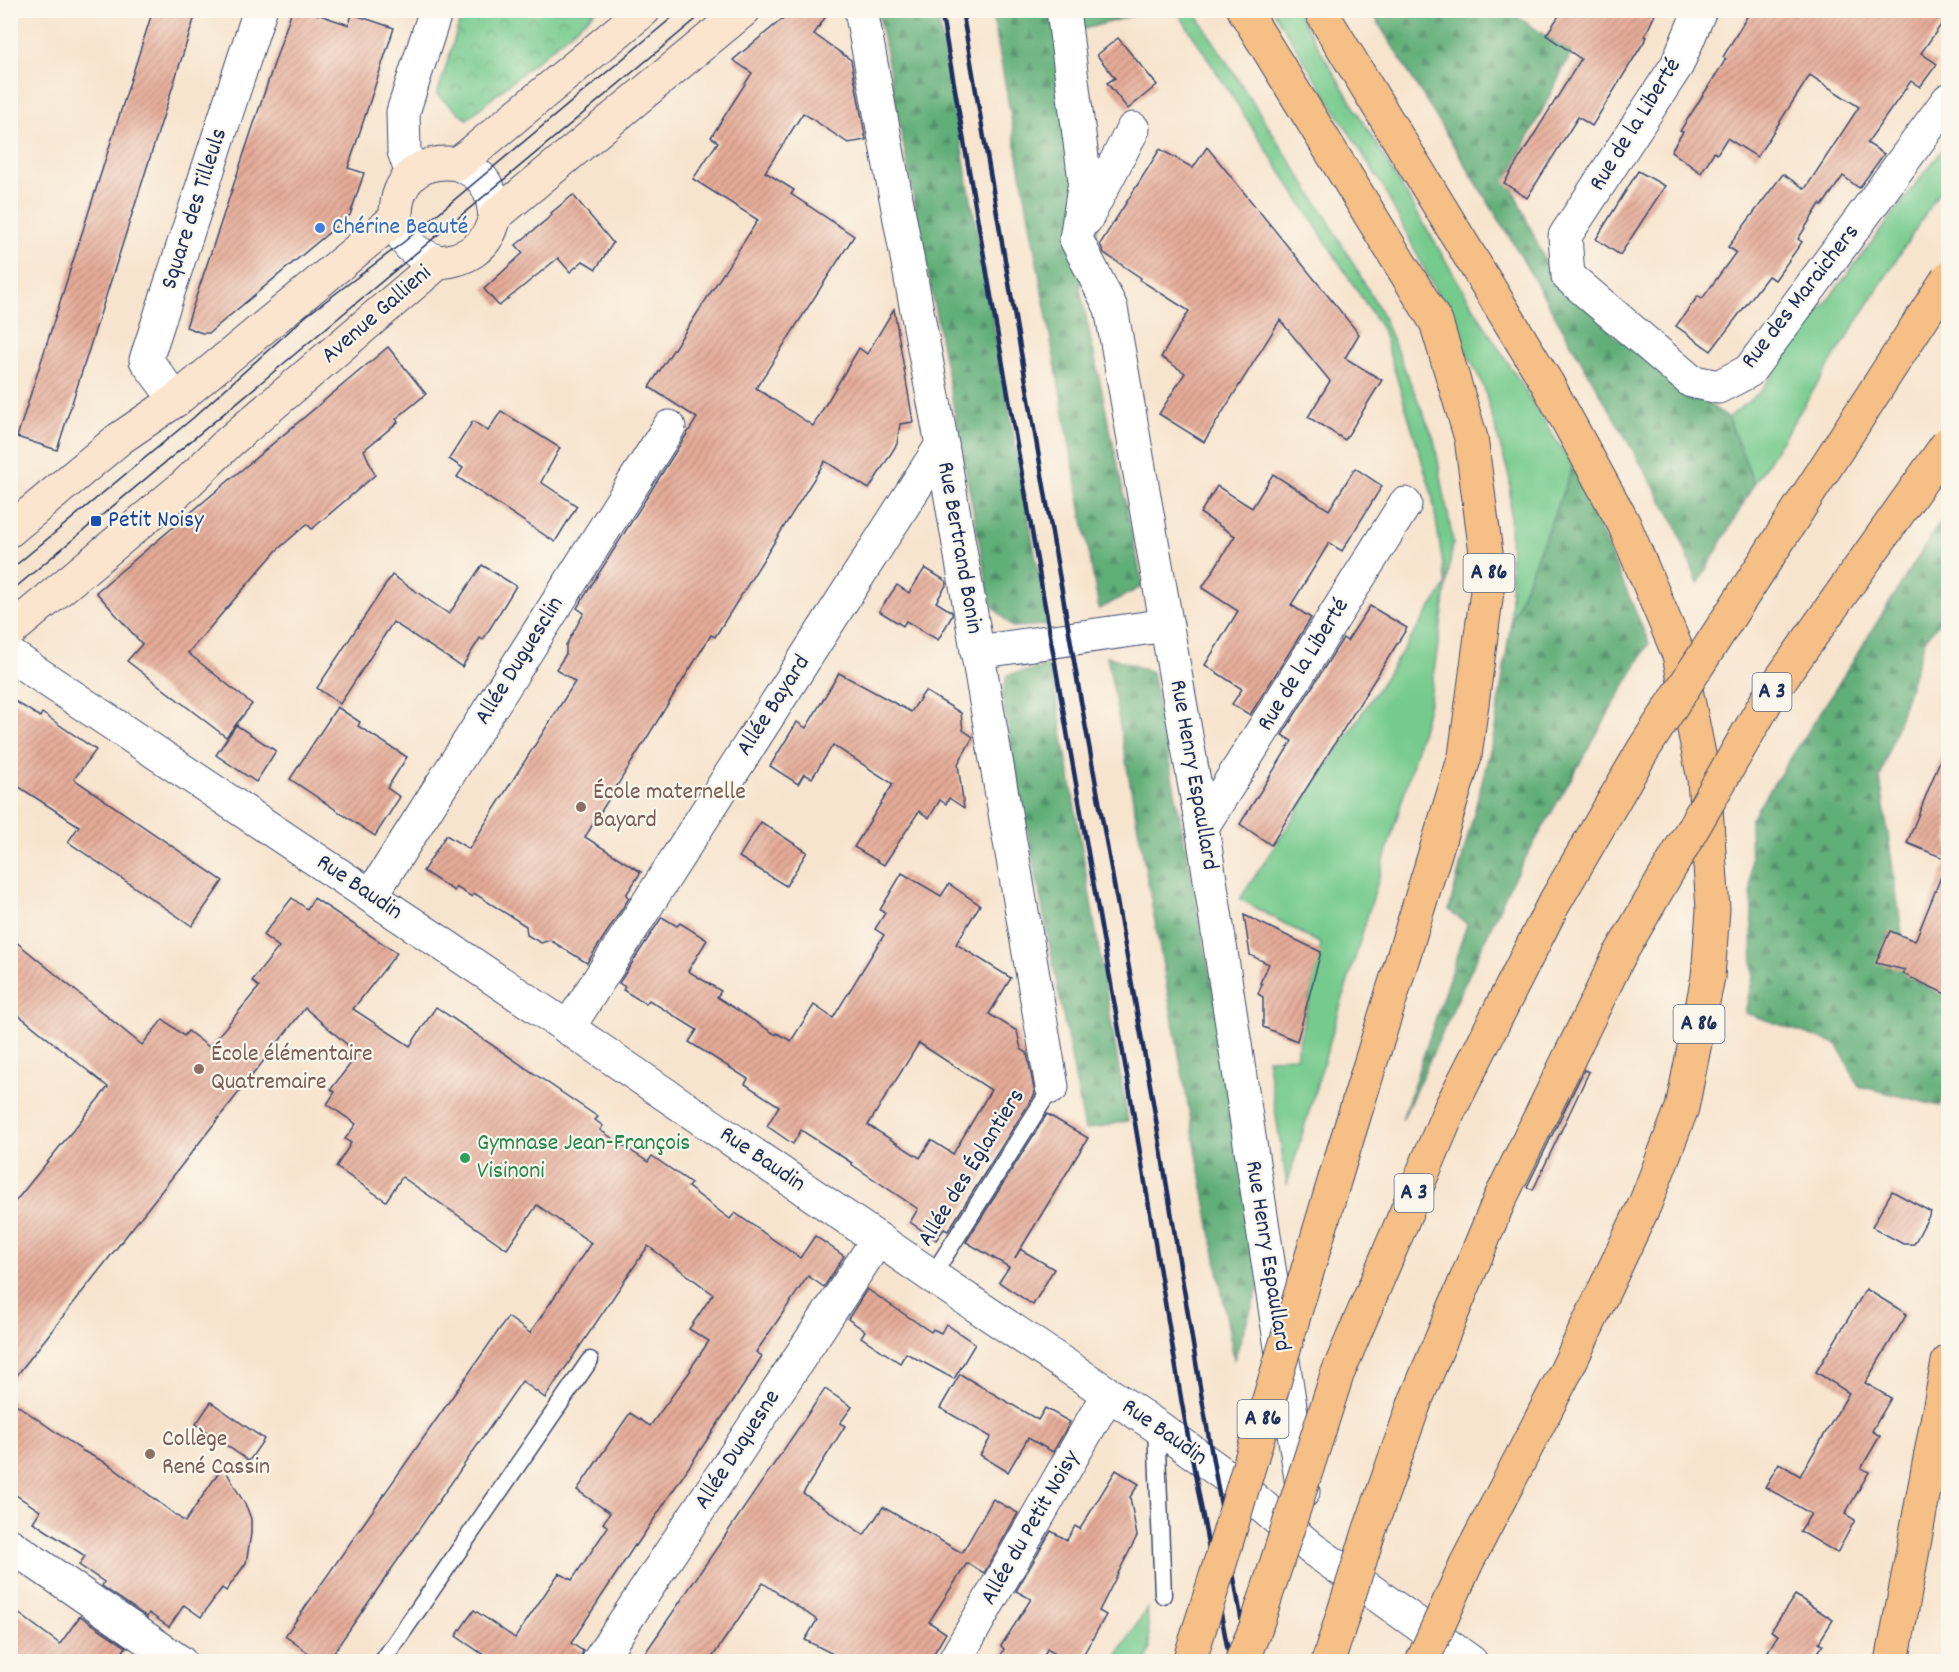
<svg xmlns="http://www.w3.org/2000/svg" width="1959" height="1672" viewBox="0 0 1959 1672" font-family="Dekko,sans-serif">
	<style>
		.grass { fill: #75ca8d; stroke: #487c76; stroke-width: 1.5 }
		.forest { fill: url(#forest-firs); stroke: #3e6e6b; stroke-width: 1.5 }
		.park { fill: url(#park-crowns); stroke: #487c76; stroke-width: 1.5 }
		.building { fill: url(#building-hatch); fill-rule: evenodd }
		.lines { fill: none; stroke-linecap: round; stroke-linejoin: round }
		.lane-casing { stroke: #3c4a6f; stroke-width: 19 }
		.street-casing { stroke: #3c4a6f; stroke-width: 35 }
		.secondary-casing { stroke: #3c4a6f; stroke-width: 35 }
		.primary-casing { stroke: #3c4a6f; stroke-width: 35 }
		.highway-casing { stroke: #3c4a6f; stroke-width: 35 }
		.lane { stroke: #fff; stroke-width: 16 }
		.street { stroke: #fff; stroke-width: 33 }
		.secondary { stroke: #fbe5cf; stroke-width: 33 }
		.primary { stroke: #f5bf86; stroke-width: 33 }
		.highway { stroke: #f5bf86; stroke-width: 33 }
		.tram { stroke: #1b2f5e; stroke-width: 1.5 }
		.rail { stroke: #1b2f5e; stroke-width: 4.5 }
		.highway-bridge-casing { stroke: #3c4a6f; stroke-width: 35; stroke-linecap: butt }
		.highway-bridge { stroke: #f5bf86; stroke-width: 33 }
		.shop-dot { fill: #3f7fe0; stroke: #fbf7ec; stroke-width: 2 }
		.transit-dot { fill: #1a4fb4; stroke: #fbf7ec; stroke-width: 2 }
		.education-dot { fill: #8d6e63; stroke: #fbf7ec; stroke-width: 2 }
		.leisure-dot { fill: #2e9e5b; stroke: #fbf7ec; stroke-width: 2 }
		.labels { text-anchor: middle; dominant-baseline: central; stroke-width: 4.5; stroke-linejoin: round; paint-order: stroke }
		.shield { fill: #fbf7ec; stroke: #5e6b89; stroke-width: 1.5 }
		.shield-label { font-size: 22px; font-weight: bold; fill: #1b2f5e }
		.street-label { font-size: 24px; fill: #1b2f5e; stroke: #fbf7ec }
		.shop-label { font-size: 24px; fill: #366cbe; stroke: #fbf7ec; text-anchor: start }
		.transit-label { font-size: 24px; fill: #164399; stroke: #fbf7ec; text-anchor: start }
		.education-label { font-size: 24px; fill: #785e54; stroke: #fbf7ec; text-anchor: start }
		.leisure-label { font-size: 24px; fill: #27864d; stroke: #fbf7ec; text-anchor: start }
	</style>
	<defs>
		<pattern id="forest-firs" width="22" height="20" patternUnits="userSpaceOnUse" patternTransform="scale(1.5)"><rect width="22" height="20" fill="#60ae78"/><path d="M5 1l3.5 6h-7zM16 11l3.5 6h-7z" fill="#4e8e66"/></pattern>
		<pattern id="park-crowns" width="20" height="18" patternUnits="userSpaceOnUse" patternTransform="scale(1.5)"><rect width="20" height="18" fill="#75ca8d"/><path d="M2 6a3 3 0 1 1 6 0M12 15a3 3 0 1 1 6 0" fill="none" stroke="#5fa476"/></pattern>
		<pattern id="building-hatch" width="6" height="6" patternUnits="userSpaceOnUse" patternTransform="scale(1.5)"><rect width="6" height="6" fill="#e6ab97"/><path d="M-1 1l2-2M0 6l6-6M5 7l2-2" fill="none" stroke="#ba8c7e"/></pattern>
	</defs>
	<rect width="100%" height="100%" fill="#fbf7ec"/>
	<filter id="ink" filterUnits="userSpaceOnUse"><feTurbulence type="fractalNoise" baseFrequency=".0167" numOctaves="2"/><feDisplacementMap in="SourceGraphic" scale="12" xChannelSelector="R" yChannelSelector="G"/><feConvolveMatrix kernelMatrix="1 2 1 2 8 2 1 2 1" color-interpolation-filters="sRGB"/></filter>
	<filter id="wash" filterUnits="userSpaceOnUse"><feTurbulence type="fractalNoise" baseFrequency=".008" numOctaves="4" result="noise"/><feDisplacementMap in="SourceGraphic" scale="24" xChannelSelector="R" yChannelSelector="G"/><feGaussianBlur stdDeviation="1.35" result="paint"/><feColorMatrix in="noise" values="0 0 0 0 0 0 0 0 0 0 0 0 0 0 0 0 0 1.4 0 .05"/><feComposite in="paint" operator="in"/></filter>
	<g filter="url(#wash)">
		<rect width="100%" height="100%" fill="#f7e4ce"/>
		<g class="grass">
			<path d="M 1177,11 L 1194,11 L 1325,215 L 1380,310 L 1434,439 L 1453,542 L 1430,699 L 1412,767 L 1287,1185 L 1267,1058 L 1296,1057 L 1321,944 L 1240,899 L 1446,585 L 1432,494 L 1382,329 Z"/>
			<path d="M 1273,11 L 1297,11 L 1481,320 L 1573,467 L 1511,622 L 1510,480 L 1483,385 L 1382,185 Z"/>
			<path d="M 1948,142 L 1948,178 L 1754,484 L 1728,418 L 1761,391 L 1795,343 Z"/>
			<path d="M 1147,1608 L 1150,1650 L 1146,1661 L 1114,1661 Z"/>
		</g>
		<g class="forest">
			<path d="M 878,11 L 937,11 L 1048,625 L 1012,627 L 991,604 Z"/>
			<path d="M 992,11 L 1150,11 L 1062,35 L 1099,223 L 1080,288 L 1143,586 L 1099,609 Z"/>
			<path d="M 1371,11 L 1509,11 L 1571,53 L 1508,178 L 1546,263 L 1615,336 L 1728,418 L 1754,484 L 1698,584 L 1675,523 L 1512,241 Z"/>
			<path d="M 1573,467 L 1649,643 L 1511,883 L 1402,1120 L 1467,924 L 1449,910 L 1494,735 L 1511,622 Z"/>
			<path d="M 1948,509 L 1948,610 L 1925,640 L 1880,778 L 1908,976 L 1948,999 L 1948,1084 L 1940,1106 L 1859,1086 L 1837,1044 L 1745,1013 L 1753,976 L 1750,820 L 1819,715 Z"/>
			<path d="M 1107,656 L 1152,672 L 1266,1266 L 1234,1359 Z"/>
			<path d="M 1051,666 L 1128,1121 L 1085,1130 L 1002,697 L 1007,675 Z"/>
		</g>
		<path class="park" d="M 463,11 L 463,10 L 596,11 L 467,119 L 437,95 Z"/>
		<g id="blocks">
			<g class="building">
				<path d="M 153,10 L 197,10 L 57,450 L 17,437 Z"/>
				<path d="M 292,10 L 305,10 L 349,25 L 352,14 L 394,28 L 348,168 L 364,173 L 350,215 L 209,333 L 202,333 L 186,327 Z"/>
				<path d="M 793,10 L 830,10 L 814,34 L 851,60 L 866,140 L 848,143 L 803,113 L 765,172 L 794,190 L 791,194 L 854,236 L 756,388 L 813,426 L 859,348 L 867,354 L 894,309 L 913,422 L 900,424 L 897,444 L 869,489 L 825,461 L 715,637 L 711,635 L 585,837 L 641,872 L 626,895 L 629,898 L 587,963 L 550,940 L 541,943 L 527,935 L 526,926 L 474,893 L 472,897 L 456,887 L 454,891 L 423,871 L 446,835 L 469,849 L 575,682 L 556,669 L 566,654 L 566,645 L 584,613 L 577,608 L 697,418 L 649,387 L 758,220 L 693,179 L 718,142 L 711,137 L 752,73 L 733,60 Z"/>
				<path d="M 1563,10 L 1657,10 L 1645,36 L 1647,37 L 1592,126 L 1578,117 L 1527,198 L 1504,183 L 1581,59 L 1546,35 Z"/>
				<path d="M 1751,10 L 1948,10 L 1948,15 L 1921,53 L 1937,64 L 1920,87 L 1911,81 L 1867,143 L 1884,154 L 1859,188 L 1843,176 L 1822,206 L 1820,204 L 1798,239 L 1802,242 L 1775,280 L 1768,276 L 1711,351 L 1676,326 L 1698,296 L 1702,299 L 1736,252 L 1728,247 L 1783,174 L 1805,189 L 1859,107 L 1810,75 L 1757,157 L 1727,138 L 1717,154 L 1714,152 L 1701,173 L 1671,151 L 1683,132 L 1680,131 L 1726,59 L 1723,57 Z"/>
				<path d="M 1118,38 L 1157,85 L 1128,109 L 1107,83 L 1115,78 L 1097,55 Z"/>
				<path d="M 1207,147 L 1359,334 L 1345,358 L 1382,380 L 1345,440 L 1308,417 L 1330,381 L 1280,320 L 1204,442 L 1159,414 L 1185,373 L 1161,357 L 1189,311 L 1140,280 L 1141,278 L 1104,253 L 1100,244 L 1160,149 L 1193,168 Z"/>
				<path d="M 1638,171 L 1665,186 L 1620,255 L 1596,239 Z"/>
				<path d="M 573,195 L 613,243 L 596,269 L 583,261 L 570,272 L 558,258 L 499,306 L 484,289 L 523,253 L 516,245 L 552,215 L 551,213 Z"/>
				<path d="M 388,347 L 426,394 L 396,419 L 398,422 L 364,450 L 375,475 L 312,529 L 307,524 L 277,550 L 188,653 L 252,704 L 226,737 L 127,661 L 142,644 L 96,592 Z"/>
				<path d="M 501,411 L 560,448 L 541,482 L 577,506 L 555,542 L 457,477 L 463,468 L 449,459 L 473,421 L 488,431 Z"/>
				<path d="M 1355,468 L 1382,486 L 1342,551 L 1329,543 L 1291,605 L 1311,618 L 1250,715 L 1232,704 L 1242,689 L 1205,665 L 1238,611 L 1202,588 L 1235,536 L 1200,513 L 1217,486 L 1252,508 L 1273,474 L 1329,510 Z"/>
				<path d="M 482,565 L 516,586 L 483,640 L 480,638 L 462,667 L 393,622 L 340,704 L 317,688 L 392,575 L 449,614 Z"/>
				<path d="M 925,568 L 946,581 L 947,584 L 936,602 L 952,612 L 952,616 L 938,640 L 906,621 L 903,626 L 879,611 L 897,585 L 909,593 Z"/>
				<path d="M 1370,606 L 1407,628 L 1271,845 L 1240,824 L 1292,741 L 1282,735 L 1343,638 L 1347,641 Z"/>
				<path d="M 839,673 L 911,712 L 925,691 L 961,713 L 963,730 L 973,737 L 958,764 L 964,808 L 949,798 L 946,804 L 940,800 L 929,818 L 919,811 L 884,865 L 854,847 L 893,784 L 833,745 L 812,778 L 804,774 L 798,784 L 770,766 L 797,722 L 806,728 Z"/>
				<path d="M 10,698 L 40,717 L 42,713 L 96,750 L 74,779 L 223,881 L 192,926 L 68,842 L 79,826 L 10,781 Z"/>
				<path d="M 337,707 L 360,722 L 358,726 L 407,757 L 387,788 L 400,797 L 375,836 L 290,779 Z"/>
				<path d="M 236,725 L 276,751 L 256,782 L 216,755 Z"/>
				<path d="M 1947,743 L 1948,743 L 1948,860 L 1907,843 Z"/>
				<path d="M 761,822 L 807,852 L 786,886 L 739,857 Z"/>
				<path d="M 1947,862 L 1948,862 L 1948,995 L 1903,974 L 1905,970 L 1876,963 L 1890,931 L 1915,941 Z"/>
				<path d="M 902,873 L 941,896 L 949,884 L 980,905 L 956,944 L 1011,978 L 989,1014 L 1017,1031 L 1021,1049 L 1027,1053 L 1035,1094 L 948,1231 L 944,1229 L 936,1240 L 910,1222 L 918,1209 L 851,1164 L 852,1163 L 801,1130 L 793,1144 L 767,1126 L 779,1106 L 745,1084 L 748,1079 L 689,1042 L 697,1030 L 649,1000 L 646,1004 L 623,990 L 625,987 L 619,983 L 662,917 L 677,926 L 680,923 L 707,940 L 688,971 L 721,991 L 717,997 L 776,1035 L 777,1033 L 791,1041 L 814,1005 L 833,1018 L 884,935 L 875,929 L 885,913 L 880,910 ZM 919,1043 L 991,1090 L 953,1154 L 931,1140 L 920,1158 L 868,1125 Z"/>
				<path d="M 292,898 L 307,909 L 314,898 L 397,953 L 353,1009 L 410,1046 L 436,1007 L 598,1117 L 595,1120 L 603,1126 L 600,1130 L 648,1162 L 652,1156 L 691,1183 L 688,1187 L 730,1219 L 735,1213 L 800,1258 L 815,1236 L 844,1256 L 824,1287 L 808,1276 L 756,1352 L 762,1356 L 749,1377 L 636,1546 L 635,1545 L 571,1643 L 583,1651 L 579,1662 L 494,1662 L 456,1636 L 474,1610 L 515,1638 L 559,1573 L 572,1580 L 608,1527 L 603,1523 L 610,1513 L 577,1490 L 630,1413 L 650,1426 L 691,1370 L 690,1369 L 709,1341 L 689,1329 L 713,1294 L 648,1246 L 545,1398 L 522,1381 L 327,1662 L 321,1662 L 285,1636 L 508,1317 L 530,1333 L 591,1243 L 537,1205 L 507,1249 L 402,1177 L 386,1201 L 336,1167 L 351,1143 L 345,1139 L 356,1124 L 327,1104 L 335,1092 L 331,1089 L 358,1054 L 305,1008 L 10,1384 L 10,1208 L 108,1087 L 10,1008 L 10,937 L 142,1045 L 163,1019 L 184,1036 L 188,1031 L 209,1047 L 259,987 L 252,981 L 279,947 L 263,935 Z"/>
				<path d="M 1244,915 L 1321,952 L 1297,1041 L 1263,1027 L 1263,997 L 1258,994 L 1262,984 L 1260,983 L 1269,964 L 1250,955 Z"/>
				<path d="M 1584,1070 L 1589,1072 L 1533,1190 L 1527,1187 Z"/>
				<path d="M 1047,1114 L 1088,1138 L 1015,1258 L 1020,1249 L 1054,1269 L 1033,1305 L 999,1282 L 1009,1267 L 966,1242 Z"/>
				<path d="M 1892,1191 L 1931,1212 L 1914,1244 L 1903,1244 L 1872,1227 Z"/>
				<path d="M 867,1289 L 931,1332 L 933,1329 L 941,1333 L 946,1324 L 975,1344 L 954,1379 L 906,1353 L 900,1363 L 861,1337 L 865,1331 L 848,1319 Z"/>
				<path d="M 1866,1289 L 1907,1314 L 1865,1383 L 1891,1398 L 1872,1431 L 1880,1436 L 1861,1468 L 1869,1472 L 1845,1514 L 1855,1520 L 1837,1553 L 1800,1531 L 1811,1514 L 1765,1487 L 1779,1463 L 1800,1476 L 1849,1393 L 1816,1372 Z"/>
				<path d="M 960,1374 L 1038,1420 L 1045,1408 L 1070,1422 L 1053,1452 L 1028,1438 L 1008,1472 L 980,1455 L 991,1437 L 940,1408 Z"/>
				<path d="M 825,1389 L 852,1407 L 840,1423 L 845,1426 L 803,1493 L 864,1535 L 883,1507 L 962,1553 L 993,1499 L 1018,1513 L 984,1573 L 967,1563 L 929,1622 L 946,1633 L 929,1662 L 849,1662 L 805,1640 L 817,1620 L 763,1583 L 709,1662 L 639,1662 Z"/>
				<path d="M 10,1400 L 83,1451 L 108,1464 L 185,1522 L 223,1466 L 247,1508 L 251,1519 L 251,1534 L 246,1563 L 226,1591 L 222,1588 L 201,1617 L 184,1605 L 169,1627 L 149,1613 L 147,1617 L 102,1586 L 104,1582 L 79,1565 L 85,1556 L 33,1522 L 40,1511 L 10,1491 Z"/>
				<path d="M 211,1402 L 264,1439 L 249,1461 L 196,1424 Z"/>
				<path d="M 1116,1470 L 1139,1484 L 1130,1497 L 1137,1536 L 1099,1611 L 1106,1615 L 1079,1662 L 1069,1662 L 1047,1649 L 1041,1662 L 998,1662 L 1004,1649 L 1001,1646 L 1031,1599 L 1016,1591 L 1051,1531 L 1067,1540 L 1075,1526 L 1080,1529 Z"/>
				<path d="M 1795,1595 L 1833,1620 L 1819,1642 L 1823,1645 L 1812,1662 L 1785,1662 L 1768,1651 L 1778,1635 L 1771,1631 Z"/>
				<path d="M 10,1607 L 60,1644 L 80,1616 L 126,1647 L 116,1662 L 10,1662 Z"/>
			</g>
		</g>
	</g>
	<g filter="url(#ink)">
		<use href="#blocks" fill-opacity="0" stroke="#3c4a6f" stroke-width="1.5"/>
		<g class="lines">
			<defs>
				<g id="lane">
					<path d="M 932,1276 L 1052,1087"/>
					<path d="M 1156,1426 L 1163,1595"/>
					<path d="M 382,1662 L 590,1360"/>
				</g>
				<g id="street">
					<path d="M 861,10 L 942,445 L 1052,1087"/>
					<path d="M 1063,10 L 1085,181 L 1076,239 L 1111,308 L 1202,827 L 1303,1492"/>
					<path d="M 1700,10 L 1677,65 L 1565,236 L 1568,276 L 1691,381 L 1718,387 L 1749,371 L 1948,100"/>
					<path d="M 458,164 C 484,174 492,188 495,216"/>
					<path d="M 412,174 L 404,151 L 403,112 L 436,10"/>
					<path d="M 396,218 C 403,245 414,253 439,262"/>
					<path d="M 1086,219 L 1133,129"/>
					<path d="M 176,400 L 146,360 L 260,10"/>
					<path d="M 977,652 L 1167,625"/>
					<path d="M 10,655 L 568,1028 L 932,1276 L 1155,1425 L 1233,1481 L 1311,1548 L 1471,1662"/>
					<path d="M 1202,827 L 1405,504"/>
					<path d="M 371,896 L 669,427"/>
					<path d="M 568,1028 L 942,445"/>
					<path d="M 10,1545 L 180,1662"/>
					<path d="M 598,1662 L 878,1239"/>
					<path d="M 954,1662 L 1108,1394"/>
				</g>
				<g id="secondary">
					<path d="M 10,530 L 119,439 L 176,400 L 396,218 C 395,180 420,158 458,164 L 644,10"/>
					<path d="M 10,631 L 184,486 L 229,442 L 439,262 C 468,260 489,246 495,216 L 744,10"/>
				</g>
				<path id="primary" d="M 1892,1662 L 1948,1362"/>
				<g id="highway">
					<path d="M 1244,10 L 1436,322 L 1471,438 L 1489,576 L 1465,756 L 1336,1175"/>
					<path d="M 1320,10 L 1547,383 L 1624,524 L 1679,655 L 1704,779 L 1713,909 L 1708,977 L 1682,1108 L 1645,1204 L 1566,1371 L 1466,1564"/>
					<path d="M 1415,1402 L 1499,1201 L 1619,956"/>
				</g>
			</defs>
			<use href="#lane" class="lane-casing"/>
			<use href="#street" class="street-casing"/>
			<use href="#secondary" class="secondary-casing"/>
			<use href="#primary" class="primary-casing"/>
			<use href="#highway" class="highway-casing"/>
			<use href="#lane" class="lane"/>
			<use href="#street" class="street"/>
			<use href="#secondary" class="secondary"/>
			<use href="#primary" class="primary"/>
			<use href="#highway" class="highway"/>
			<g class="tram">
				<path d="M 10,570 L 193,418 L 306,316 L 405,241 L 681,10"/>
				<path d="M 10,592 L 707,10"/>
			</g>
			<g class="rail">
				<path d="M 941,10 L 1130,1093 L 1182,1404 L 1230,1662"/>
				<path d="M 962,10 L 1079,690 L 1152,1096 L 1202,1399 L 1249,1662"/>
			</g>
			<defs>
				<g id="highway-bridge">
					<path d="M 1619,956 L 1771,693 L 1948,443"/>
					<path d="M 1189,1662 L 1222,1557 L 1336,1175"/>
					<path d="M 1241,1662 L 1256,1627 L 1337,1375 L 1450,1109 L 1552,907 L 1643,750 L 1948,278"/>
					<path d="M 1328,1662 L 1370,1529 L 1415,1402"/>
					<path d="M 1422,1662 L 1466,1564"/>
				</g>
			</defs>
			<use href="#highway-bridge" class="highway-bridge-casing"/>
			<use href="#highway-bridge" class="highway-bridge"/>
		</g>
	</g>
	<circle class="shop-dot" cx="320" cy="228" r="6"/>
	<rect class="transit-dot" x="90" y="515" width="12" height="12" rx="3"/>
	<g class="education-dot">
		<circle cx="581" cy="807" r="6"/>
		<circle cx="199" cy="1069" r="6"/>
		<circle cx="150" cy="1454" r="6"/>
	</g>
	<circle class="leisure-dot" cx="465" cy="1158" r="6"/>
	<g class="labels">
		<g class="shield">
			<rect x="1463.5" y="554" width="51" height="38" rx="4.5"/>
			<rect x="1752.5" y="673" width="39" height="38" rx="4.5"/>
			<rect x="1673.5" y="1005" width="51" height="38" rx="4.5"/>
			<rect x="1394.5" y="1174" width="39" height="38" rx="4.5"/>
			<rect x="1237.5" y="1400" width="51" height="38" rx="4.5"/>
		</g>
		<g class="shield-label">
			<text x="1489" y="573">A 86</text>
			<text x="1772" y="692">A 3</text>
			<text x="1699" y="1024">A 86</text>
			<text x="1414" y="1193">A 3</text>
			<text x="1263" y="1419">A 86</text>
		</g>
		<g class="street-label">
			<text transform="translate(1636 125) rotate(-58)">Rue de la Liberté</text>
			<text transform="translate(195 209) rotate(-72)">Square des Tilleuls</text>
			<text transform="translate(1801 297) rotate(-52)">Rue des Maraichers</text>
			<text transform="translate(377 315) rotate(-41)">Avenue Gallieni</text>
			<text transform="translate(959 548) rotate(80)">Rue Bertrand Bonin</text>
			<text transform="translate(520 661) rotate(-58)">Allée Duguesclin</text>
			<text transform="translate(1304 665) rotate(-58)">Rue de la Liberté</text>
			<text transform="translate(774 706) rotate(-57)">Allée Bayard</text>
			<text transform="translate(1193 775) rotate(80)">Rue Henry Espaullard</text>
			<text transform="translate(359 888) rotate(34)">Rue Baudin</text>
			<text transform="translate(762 1160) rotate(34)">Rue Baudin</text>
			<text transform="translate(972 1168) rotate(-58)">Allée des Églantiers</text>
			<text transform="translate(1267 1256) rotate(81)">Rue Henry Espaullard</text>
			<text transform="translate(1164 1433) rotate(35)">Rue Baudin</text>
			<text transform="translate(738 1450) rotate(-57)">Allée Duquesne</text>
			<text transform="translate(1031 1528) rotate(-60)">Allée du Petit Noisy</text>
		</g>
		<g class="shop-label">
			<text x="332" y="228">Chérine Beauté</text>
		</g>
		<g class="transit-label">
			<text x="108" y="521">Petit Noisy</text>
		</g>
		<g class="education-label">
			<text x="593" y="793">École maternelle<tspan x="593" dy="28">Bayard</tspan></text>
			<text x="211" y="1055">École élémentaire<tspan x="211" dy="28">Quatremaire</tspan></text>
			<text x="162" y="1440">Collège<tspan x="162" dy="28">René Cassin</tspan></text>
		</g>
		<g class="leisure-label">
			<text x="477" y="1144">Gymnase Jean-François<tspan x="477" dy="28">Visinoni</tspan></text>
		</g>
	</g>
	<rect width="1959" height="1672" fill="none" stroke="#fbf7ec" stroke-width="36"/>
</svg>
